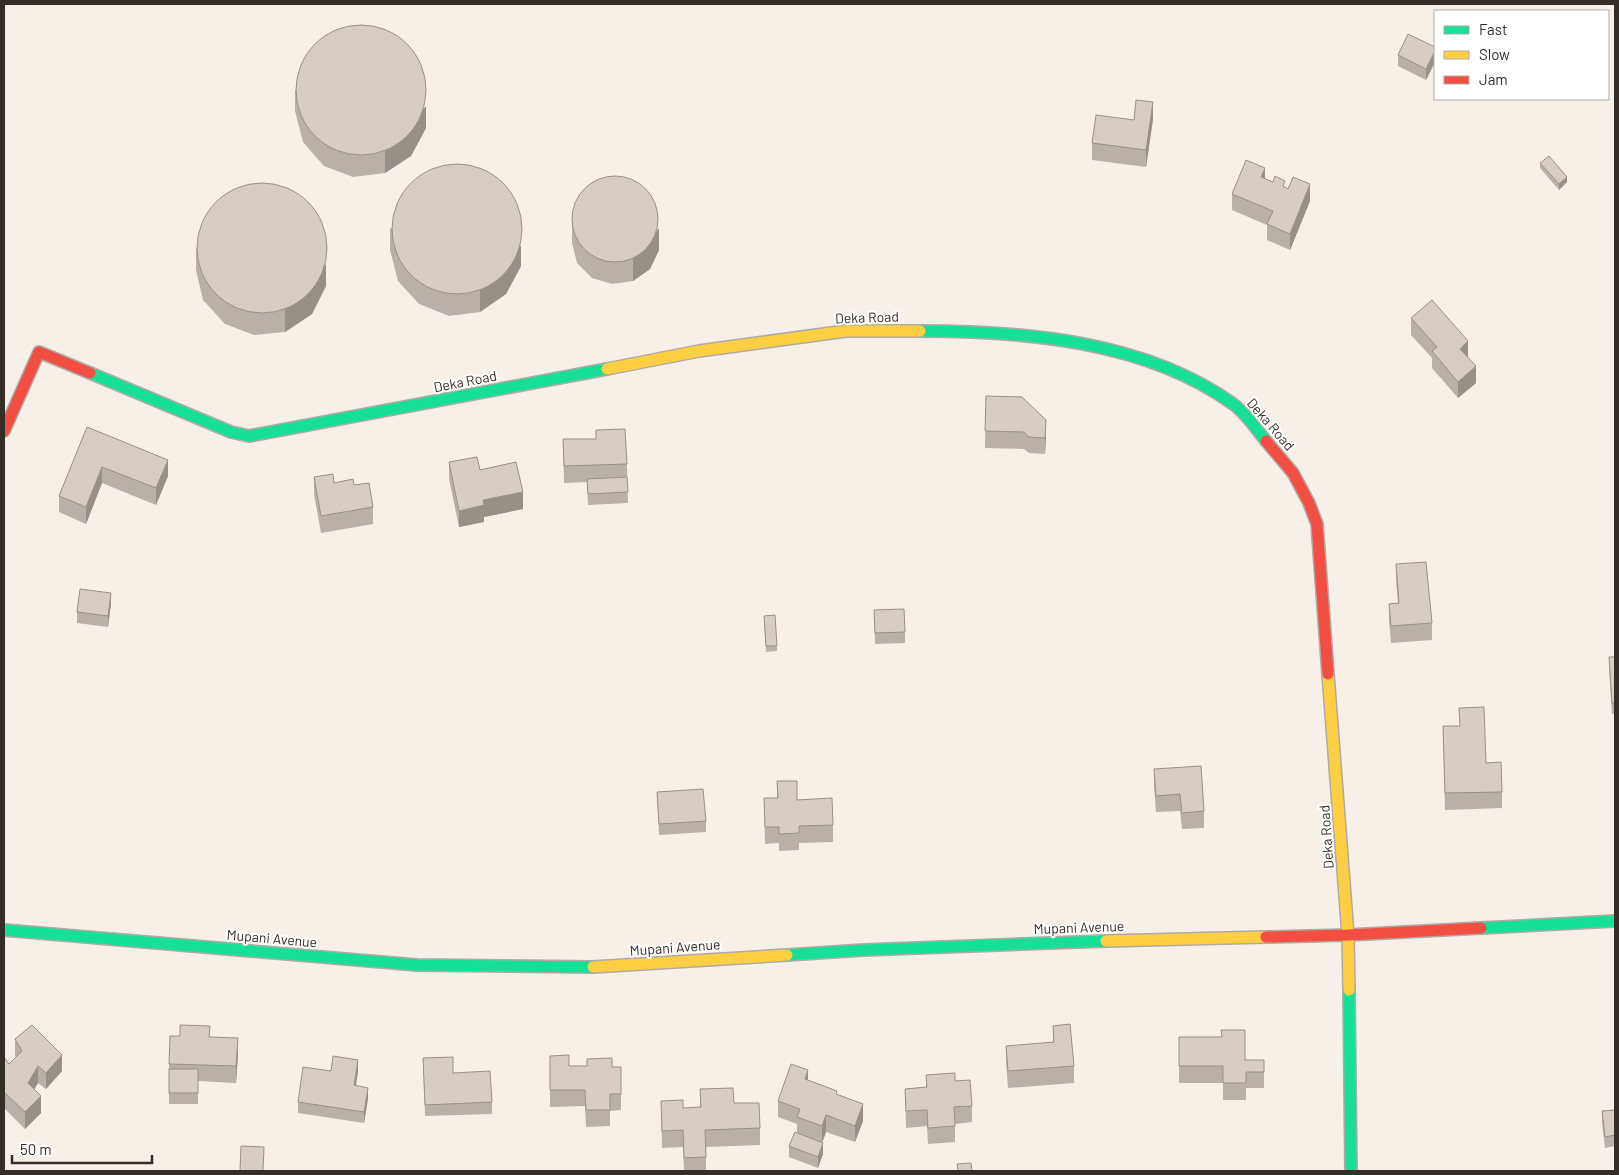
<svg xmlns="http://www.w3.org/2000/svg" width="1619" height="1175" viewBox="0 0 1619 1175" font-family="Barlow,sans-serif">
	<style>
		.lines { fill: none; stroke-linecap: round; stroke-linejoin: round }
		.fast-casing { stroke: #b0aaa4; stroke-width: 14 }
		.slow-casing { stroke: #b0aaa4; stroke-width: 14 }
		.jam-casing { stroke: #b0aaa4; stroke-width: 14 }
		.fast { stroke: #16e098; stroke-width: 11 }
		.slow { stroke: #ffcf43; stroke-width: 11 }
		.jam { stroke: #f24e42; stroke-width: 11 }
		.wall { fill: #b9b0a9 }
		.shaded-wall { fill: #969089 }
		.building { fill: #d7cdc4; stroke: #969089 }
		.labels { text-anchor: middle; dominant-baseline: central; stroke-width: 4; stroke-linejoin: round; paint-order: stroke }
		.street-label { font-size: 14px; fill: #342e28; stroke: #fff }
	</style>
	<rect width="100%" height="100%" fill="#f7f0e9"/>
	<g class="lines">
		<defs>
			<g id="fast">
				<path d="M 920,331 C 1024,331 1146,341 1233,404 C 1245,412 1257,430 1266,441"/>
				<path d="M 90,373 L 231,432 L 249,436 L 607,369"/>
				<path d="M 1481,928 L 1615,921"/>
				<path d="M 4,930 L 417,965 L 593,967"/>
				<path d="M 787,955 L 864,950 L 1106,941"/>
				<path d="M 1349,990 L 1351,1171"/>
			</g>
			<g id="slow">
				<path d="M 607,369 L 699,351 L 846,331 L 920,331"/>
				<path d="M 1328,674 L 1348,935 L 1349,990"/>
				<path d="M 1106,941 L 1266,937"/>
				<path d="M 593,967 L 787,955"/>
			</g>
			<g id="jam">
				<path d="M 4,431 L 39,352 L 90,373"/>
				<path d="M 1266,441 L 1293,473 L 1309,503 L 1317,524 L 1328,674"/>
				<path d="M 1266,937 L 1348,935 L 1481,928"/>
			</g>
		</defs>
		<use href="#fast" class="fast-casing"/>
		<use href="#slow" class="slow-casing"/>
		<use href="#jam" class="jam-casing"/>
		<use href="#fast" class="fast"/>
		<use href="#slow" class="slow"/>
		<use href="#jam" class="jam"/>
	</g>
	<g class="wall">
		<path d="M 1435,47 L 1435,62 L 1426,80 L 1398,66 L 1398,55 Z"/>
		<path d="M 295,90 L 426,128 L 411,156 L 385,173 L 353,177 L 324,166 L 303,142 L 295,111 Z"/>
		<path d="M 1153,119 L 1146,167 L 1092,160 L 1092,143 Z"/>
		<path d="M 1540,163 L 1567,182 L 1559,190 L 1540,168 Z"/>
		<path d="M 1265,179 L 1285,187 L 1310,201 L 1290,250 L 1267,240 L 1267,225 L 1232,210 L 1232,194 Z"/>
		<path d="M 572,221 L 659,250 L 650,269 L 633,281 L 612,284 L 592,278 L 577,263 L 572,243 Z"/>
		<path d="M 390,228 L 521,266 L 506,294 L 480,312 L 449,316 L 419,304 L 398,281 L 390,250 Z"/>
		<path d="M 196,248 L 326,286 L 312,314 L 285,332 L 254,335 L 225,324 L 203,300 L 196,270 Z"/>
		<path d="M 1411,318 L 1468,358 L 1476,383 L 1458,398 L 1432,368 L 1432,358 L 1411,335 Z"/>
		<path d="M 986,396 L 1046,437 L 1045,454 L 1029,453 L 1024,449 L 985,448 Z"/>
		<path d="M 87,427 L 168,476 L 156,505 L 102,483 L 86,524 L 59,512 L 59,496 Z"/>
		<path d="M 563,439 L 627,464 L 628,503 L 588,505 L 587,482 L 564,483 Z"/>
		<path d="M 449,462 L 480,470 L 523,509 L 484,517 L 484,522 L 459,527 L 449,479 Z"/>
		<path d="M 314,477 L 334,483 L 354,485 L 373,507 L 373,524 L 321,533 L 314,494 Z"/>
		<path d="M 1396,564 L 1432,623 L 1432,640 L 1391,643 L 1389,621 L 1389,604 L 1398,603 L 1396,581 Z"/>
		<path d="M 111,604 L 108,627 L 77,623 L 77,612 Z"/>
		<path d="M 874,610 L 905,632 L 905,643 L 875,644 Z"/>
		<path d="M 764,616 L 777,646 L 777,651 L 766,652 Z"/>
		<path d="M 1609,657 L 1615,657 L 1615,714 L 1612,714 L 1609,668 Z"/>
		<path d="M 1459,708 L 1486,763 L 1502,792 L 1502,808 L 1445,810 L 1443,726 L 1460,726 Z"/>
		<path d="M 1154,769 L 1204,811 L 1204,828 L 1182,829 L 1180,811 L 1156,812 L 1154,786 Z"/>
		<path d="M 777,781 L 797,800 L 833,825 L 833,842 L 799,843 L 799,850 L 779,851 L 779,843 L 765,844 L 764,798 L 777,798 Z"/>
		<path d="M 657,792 L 706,821 L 706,832 L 659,835 Z"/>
		<path d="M 1053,1026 L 1074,1066 L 1074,1083 L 1008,1088 L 1006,1062 L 1006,1046 L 1053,1042 Z"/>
		<path d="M 210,1037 L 238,1055 L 236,1083 L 198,1081 L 198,1104 L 169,1104 L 169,1064 Z"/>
		<path d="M 1179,1037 L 1245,1060 L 1264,1060 L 1264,1088 L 1246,1088 L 1246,1100 L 1223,1100 L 1223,1083 L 1179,1083 Z"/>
		<path d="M 15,1039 L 62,1071 L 46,1089 L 38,1083 L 34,1089 L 41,1113 L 25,1129 L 4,1108 L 4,1057 L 9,1064 L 16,1057 L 15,1056 Z"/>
		<path d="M 550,1056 L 569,1066 L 621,1067 L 621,1110 L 610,1111 L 610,1126 L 586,1127 L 585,1106 L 550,1107 Z"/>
		<path d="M 423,1058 L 492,1102 L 492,1114 L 425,1116 Z"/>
		<path d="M 331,1071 L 358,1071 L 356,1086 L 368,1099 L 364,1123 L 298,1113 L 298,1102 Z"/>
		<path d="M 926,1075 L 955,1081 L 972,1106 L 972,1122 L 955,1124 L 955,1142 L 928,1144 L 927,1126 L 906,1128 L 905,1089 L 926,1087 Z"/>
		<path d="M 808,1080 L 837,1095 L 863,1121 L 855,1142 L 826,1132 L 822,1143 L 823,1154 L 818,1168 L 789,1157 L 789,1146 L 797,1133 L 797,1124 L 778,1117 L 778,1101 Z"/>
		<path d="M 700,1089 L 734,1103 L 760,1128 L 760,1145 L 706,1147 L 706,1171 L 684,1171 L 683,1147 L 662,1148 L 661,1101 L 683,1108 L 700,1107 Z"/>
		<path d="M 1615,1110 L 1615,1146 L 1605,1148 L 1602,1123 L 1602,1111 Z"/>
	</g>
	<g class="shaded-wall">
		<path d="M 1435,51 L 1435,62 L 1426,80 L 1426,69 Z"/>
		<path d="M 1153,102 L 1153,119 L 1146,167 L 1146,150 Z"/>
		<path d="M 426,106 L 426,128 L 411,156 L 385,173 L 385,151 Z"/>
		<path d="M 1265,168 L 1265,184 L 1261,177 Z"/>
		<path d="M 1567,177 L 1567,182 L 1559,190 L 1559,184 Z"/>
		<path d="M 1310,184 L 1310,201 L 1290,250 L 1290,234 Z"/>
		<path d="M 659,228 L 659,250 L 650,269 L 633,281 L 633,259 Z"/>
		<path d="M 521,245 L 521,266 L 506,294 L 480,312 L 480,290 Z"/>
		<path d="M 326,264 L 326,286 L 312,314 L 285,332 L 285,310 Z"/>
		<path d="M 1468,341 L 1468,358 L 1460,349 Z"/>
		<path d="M 1476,366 L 1476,383 L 1458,398 L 1458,382 Z"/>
		<path d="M 1046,420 L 1046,437 L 1045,454 L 1045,438 Z"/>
		<path d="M 168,460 L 168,476 L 156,505 L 156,488 Z"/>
		<path d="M 102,467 L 102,483 L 86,524 L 86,507 Z"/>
		<path d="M 523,492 L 523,509 L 484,517 L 484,522 L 459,527 L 459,511 L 483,500 Z"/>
		<path d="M 111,593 L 111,604 L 108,627 L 108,616 Z"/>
		<path d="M 238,1038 L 238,1055 L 236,1083 L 236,1066 Z"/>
		<path d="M 62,1055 L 62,1071 L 46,1089 L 46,1073 Z"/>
		<path d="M 358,1060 L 358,1071 L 354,1097 L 354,1085 Z"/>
		<path d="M 38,1066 L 38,1083 L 28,1100 L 28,1083 Z"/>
		<path d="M 808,1070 L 808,1087 L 805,1079 Z"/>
		<path d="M 368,1088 L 368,1099 L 364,1123 L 364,1112 Z"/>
		<path d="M 41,1096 L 41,1113 L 25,1129 L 25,1112 Z"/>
		<path d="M 863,1104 L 863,1121 L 855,1142 L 855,1126 Z"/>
		<path d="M 826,1115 L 826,1132 L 822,1143 L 822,1126 Z"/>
		<path d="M 823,1143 L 823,1154 L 818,1168 L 818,1157 Z"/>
	</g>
	<g class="building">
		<circle cx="361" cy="90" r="65"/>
		<path d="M 1408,34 L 1435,47 L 1435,51 L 1426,69 L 1398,55 Z"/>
		<path d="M 1136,100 L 1153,102 L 1146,150 L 1092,143 L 1096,115 L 1134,120 Z"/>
		<path d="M 1549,156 L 1567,177 L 1559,184 L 1540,163 Z"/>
		<path d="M 1246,160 L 1265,168 L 1261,177 L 1273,182 L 1275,176 L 1285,181 L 1283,186 L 1288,189 L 1293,177 L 1310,184 L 1290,234 L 1267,224 L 1273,211 L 1232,194 Z"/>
		<circle cx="457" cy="229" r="65"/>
		<circle cx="615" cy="219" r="43"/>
		<circle cx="262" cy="248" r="65"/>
		<path d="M 1432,300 L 1468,341 L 1460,349 L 1476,366 L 1458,382 L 1432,351 L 1437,347 L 1411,318 Z"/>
		<path d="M 986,396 L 1022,397 L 1046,420 L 1045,438 L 1029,437 L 1024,432 L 985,431 Z"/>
		<path d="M 87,427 L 168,460 L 156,488 L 102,467 L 86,507 L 59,496 Z"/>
		<path d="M 625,429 L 627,464 L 564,466 L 563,439 L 596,439 L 596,430 Z"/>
		<path d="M 477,457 L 480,470 L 516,462 L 523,492 L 483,500 L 484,505 L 459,511 L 449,462 Z"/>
		<path d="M 333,474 L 334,483 L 353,479 L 354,485 L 369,483 L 373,507 L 321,516 L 314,477 Z"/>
		<path d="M 627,477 L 628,492 L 588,494 L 587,479 Z"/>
		<path d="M 1426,562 L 1432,623 L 1391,626 L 1389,604 L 1399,603 L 1396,564 Z"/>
		<path d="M 80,589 L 111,593 L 108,616 L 77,612 Z"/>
		<path d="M 904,609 L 905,632 L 875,633 L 874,610 Z"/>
		<path d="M 775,615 L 777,646 L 766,646 L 764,616 Z"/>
		<path d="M 1609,657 L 1615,657 L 1615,703 L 1612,703 Z"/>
		<path d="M 1484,707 L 1486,763 L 1501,762 L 1502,792 L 1445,793 L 1443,726 L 1460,726 L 1459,708 Z"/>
		<path d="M 1201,766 L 1204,811 L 1182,813 L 1180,794 L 1156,796 L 1154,769 Z"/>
		<path d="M 777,781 L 797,781 L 797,800 L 832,798 L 833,825 L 799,826 L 799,833 L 779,834 L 779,827 L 765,827 L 764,798 L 778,798 Z"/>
		<path d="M 703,789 L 706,821 L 659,824 L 657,792 Z"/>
		<path d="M 1070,1024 L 1074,1066 L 1008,1071 L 1006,1046 L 1054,1042 L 1053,1026 Z"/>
		<path d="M 32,1025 L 62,1055 L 46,1073 L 38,1066 L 28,1083 L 41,1096 L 25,1112 L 4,1092 L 4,1057 L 9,1064 L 22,1051 L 15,1039 Z"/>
		<path d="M 180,1025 L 210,1026 L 209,1037 L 238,1038 L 236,1066 L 169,1064 L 170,1036 L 180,1036 Z"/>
		<path d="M 1221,1030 L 1245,1030 L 1245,1060 L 1264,1060 L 1264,1072 L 1246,1072 L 1246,1083 L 1223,1083 L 1223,1066 L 1179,1066 L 1179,1037 L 1222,1037 Z"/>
		<path d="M 569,1055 L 569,1066 L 587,1066 L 587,1059 L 612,1058 L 612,1067 L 621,1067 L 621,1094 L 610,1094 L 610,1110 L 586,1110 L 585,1090 L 550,1090 L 550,1056 Z"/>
		<path d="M 333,1056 L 358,1060 L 354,1085 L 368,1088 L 364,1112 L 298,1102 L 303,1067 L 331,1071 Z"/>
		<path d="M 453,1057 L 453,1073 L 490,1071 L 492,1102 L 425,1105 L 423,1058 Z"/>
		<path d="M 791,1064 L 808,1070 L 805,1079 L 837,1091 L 836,1094 L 863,1104 L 855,1126 L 826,1115 L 822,1126 L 797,1117 L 800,1109 L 778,1101 Z"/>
		<rect x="169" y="1069" width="29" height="24"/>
		<path d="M 955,1073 L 955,1081 L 970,1080 L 972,1106 L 954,1107 L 955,1126 L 928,1128 L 927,1110 L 906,1111 L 905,1089 L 927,1087 L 926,1075 Z"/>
		<path d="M 733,1088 L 734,1103 L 759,1103 L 760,1128 L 705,1130 L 706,1157 L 684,1158 L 683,1130 L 662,1131 L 661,1101 L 683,1100 L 683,1108 L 701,1107 L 700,1089 Z"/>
		<path d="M 1615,1110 L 1615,1135 L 1605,1137 L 1602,1111 Z"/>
		<path d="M 795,1132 L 823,1143 L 818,1157 L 789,1146 Z"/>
		<path d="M 241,1146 L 264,1147 L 263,1171 L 240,1171 Z"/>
		<path d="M 971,1163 L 972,1171 L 958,1171 L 957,1164 Z"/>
	</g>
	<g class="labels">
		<g class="street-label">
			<text transform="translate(867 317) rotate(-2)">Deka Road</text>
			<text transform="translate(465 381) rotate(-11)">Deka Road</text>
			<text transform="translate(1271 424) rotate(49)">Deka Road</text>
			<text transform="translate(1326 837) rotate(-94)">Deka Road</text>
			<text transform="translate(1079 927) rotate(-2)">Mupani Avenue</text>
			<text transform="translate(272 938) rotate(5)">Mupani Avenue</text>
			<text transform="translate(675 947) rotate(-4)">Mupani Avenue</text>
		</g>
	</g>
	<rect width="1619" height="1175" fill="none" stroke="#342e28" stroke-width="10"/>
	<rect x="1434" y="10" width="175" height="90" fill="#ffffff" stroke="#aeaba9"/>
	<rect x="1444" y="26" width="25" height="8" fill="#16e098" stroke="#aeaba9"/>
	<text x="1479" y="35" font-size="15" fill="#342e28">Fast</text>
	<rect x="1444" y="51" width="25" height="8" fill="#ffcf43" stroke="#aeaba9"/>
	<text x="1479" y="60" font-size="15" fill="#342e28">Slow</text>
	<rect x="1444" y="76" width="25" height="8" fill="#f24e42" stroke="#aeaba9"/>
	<text x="1479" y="85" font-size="15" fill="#342e28">Jam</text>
	<path d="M12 1155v8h140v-8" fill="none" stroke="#342e28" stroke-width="2.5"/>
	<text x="20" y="1155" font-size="15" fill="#342e28" stroke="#ffffff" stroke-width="4" paint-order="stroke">50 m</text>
</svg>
